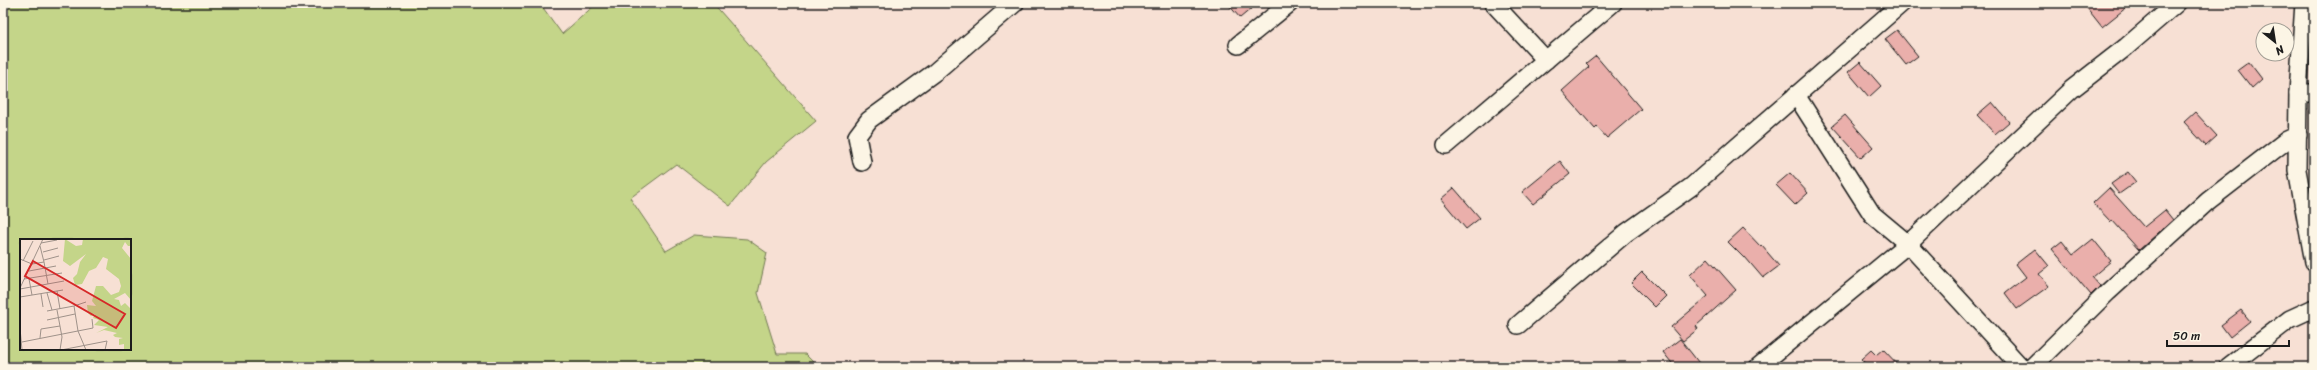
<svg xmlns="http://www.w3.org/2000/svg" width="2317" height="370" viewBox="0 0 2317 370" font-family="Sriracha,sans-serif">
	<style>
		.green { fill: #c4d589; stroke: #707852; fill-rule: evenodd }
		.building { fill: #eaafab; stroke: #1c1c1c }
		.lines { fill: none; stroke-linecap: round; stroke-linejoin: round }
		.minor-casing { stroke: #1c1c1c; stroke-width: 20 }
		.minor { stroke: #fcf5e5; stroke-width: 17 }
		.inset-road { fill: none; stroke: #9f928a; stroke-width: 1 }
		.view { fill: #d62828; fill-opacity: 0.15; stroke: #d62828; stroke-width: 2 }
		.inset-edge { fill: none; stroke: #1c1c1c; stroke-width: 2 }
	</style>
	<rect width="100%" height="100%" fill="#f7e0d4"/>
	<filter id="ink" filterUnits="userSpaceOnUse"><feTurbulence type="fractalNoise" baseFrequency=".025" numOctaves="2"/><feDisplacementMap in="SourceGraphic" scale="8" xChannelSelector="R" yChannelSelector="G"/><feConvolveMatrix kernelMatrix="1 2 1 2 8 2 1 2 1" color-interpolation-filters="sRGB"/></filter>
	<g filter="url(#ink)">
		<path class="green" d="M 3,3 L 543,3 L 541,5 L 562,34 L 597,3 L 713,3 L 816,121 L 766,162 L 730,206 L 676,164 L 630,198 L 666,251 L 694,235 L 747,239 L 767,253 L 758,293 L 777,354 L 805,354 L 818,367 L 3,367 ZM 21,240 L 130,240 L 130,349 L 21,349 Z"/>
		<g class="building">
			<path d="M 1227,3 L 1258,3 L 1240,18 Z"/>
			<path d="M 2083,3 L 2132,3 L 2102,27 Z"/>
			<path d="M 1897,30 L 1918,56 L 1906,65 L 1885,39 Z"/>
			<path d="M 1596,56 L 1641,109 L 1607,138 L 1597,127 L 1595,129 L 1562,91 L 1589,67 L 1586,64 Z"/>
			<path d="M 1860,62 L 1881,86 L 1869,97 L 1848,72 Z"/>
			<path d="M 2249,62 L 2262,79 L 2252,88 L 2238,70 Z"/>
			<path d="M 1992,102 L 2009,122 L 1995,134 L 1977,115 Z"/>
			<path d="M 2195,112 L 2217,136 L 2206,146 L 2184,122 Z"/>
			<path d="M 1845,115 L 1873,147 L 1861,158 L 1832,126 Z"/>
			<path d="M 1560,161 L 1570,174 L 1533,204 L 1522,192 Z"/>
			<path d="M 2128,172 L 2136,182 L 2119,194 L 2111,184 Z"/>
			<path d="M 1790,173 L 1808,193 L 1795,205 L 1776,185 Z"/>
			<path d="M 1454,188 L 1480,218 L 1466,229 L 1441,199 Z"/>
			<path d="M 2109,188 L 2144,227 L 2165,210 L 2173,220 L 2139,250 L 2112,220 L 2111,222 L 2093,203 Z"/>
			<path d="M 1743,228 L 1761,247 L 1762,246 L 1779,266 L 1763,278 L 1745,257 L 1744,258 L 1728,242 Z"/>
			<path d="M 2093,239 L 2111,261 L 2092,277 L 2100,286 L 2091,295 L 2052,249 L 2062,241 L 2073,255 Z"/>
			<path d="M 2035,249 L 2049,266 L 2039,274 L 2049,286 L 2017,309 L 2005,293 L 2026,277 L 2016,264 Z"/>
			<path d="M 1708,258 L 1736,290 L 1696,326 L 1698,329 L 1683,341 L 1671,327 L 1708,296 L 1690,275 Z"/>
			<path d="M 1642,272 L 1666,296 L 1655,307 L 1631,283 Z"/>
			<path d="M 2241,310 L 2250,321 L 2230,337 L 2221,325 Z"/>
			<path d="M 1680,339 L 1692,354 L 1702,367 L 1675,367 L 1663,352 Z"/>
			<path d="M 1883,349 L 1900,367 L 1863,367 L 1866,364 L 1861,359 L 1871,350 L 1876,355 Z"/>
		</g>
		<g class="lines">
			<defs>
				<g id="minor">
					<path d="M 1493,3 L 1546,60"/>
					<path d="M 2304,3 L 2298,93 L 2297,170 L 2314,262"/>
					<path d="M 1238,45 L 1290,3"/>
					<path d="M 2298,93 L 2314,93"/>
					<path d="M 1796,95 L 1872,214 L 1908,244 L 2021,367"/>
					<path d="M 1446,145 L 1613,3"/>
					<path d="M 862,162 L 857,136 L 869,120 L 935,72 L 1015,3"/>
					<path d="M 1518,325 L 1626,233 L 1691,187 L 1902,3"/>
					<path d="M 1758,367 L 1908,244 L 2072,89 L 2126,47 L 2177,3"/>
					<path d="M 2032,367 L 2108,292 L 2208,201 L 2287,140 L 2298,135"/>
					<path d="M 2228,367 L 2290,319 L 2314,308"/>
				</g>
			</defs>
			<use href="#minor" class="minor-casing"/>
			<use href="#minor" class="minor"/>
		</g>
	</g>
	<g transform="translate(20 239)">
		<rect width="111" height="111" fill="#f7e0d4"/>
		<path d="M 45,0 L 56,7 L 62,6 L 63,0 L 111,0 L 111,7 L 108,7 L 105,3 L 102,9 L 111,20 L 111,61 L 105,54 L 94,60 L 99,61 L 101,67 L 105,64 L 111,70 L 111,111 L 104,111 L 104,105 L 99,106 L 99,100 L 103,99 L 95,98 L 93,96 L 97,94 L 84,91 L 76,94 L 88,88 L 74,86 L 79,81 L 73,79 L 75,75 L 71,77 L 68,74 L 67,66 L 76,67 L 72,62 L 76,47 L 83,47 L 91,56 L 99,53 L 101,47 L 99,40 L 86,30 L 88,20 L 83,18 L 76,29 L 69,32 L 62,45 L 55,46 L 53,39 L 57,35 L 60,23 L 66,15 L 50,27 L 43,22 Z" fill="#c4d589"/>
		<path class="inset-road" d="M 21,4 L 37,1M 23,13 L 38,9M 0,20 L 12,25 L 24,23 L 20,7M 24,21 L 39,17M 3,22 L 13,2M 24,23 L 28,45M 9,32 L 36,27M 4,40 L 42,34M 9,40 L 12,56M 0,49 L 23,0M 0,50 L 44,42M 37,52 L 40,70M 27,54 L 32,71M 21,55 L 23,68M 0,58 L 43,51M 54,67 L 66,63M 37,71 L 42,98 L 40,111M 27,72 L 54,67 L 58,92 L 66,111M 27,81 L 55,75M 0,89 L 2,111M 20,99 L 21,90 L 40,87M 2,103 L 73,89 L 72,80M 41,111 L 87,102 L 85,111"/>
		<path class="view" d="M 13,22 L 105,75 L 96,89 L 5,37 Z"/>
		<rect width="111" height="111" class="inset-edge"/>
	</g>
	<rect width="2317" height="370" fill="none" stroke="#fcf5e5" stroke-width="16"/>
	<rect x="8" y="8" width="2301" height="354" fill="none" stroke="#1c1c1c" stroke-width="1.5" filter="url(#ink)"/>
	<g transform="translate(2275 42) rotate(150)"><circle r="19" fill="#fcf5e5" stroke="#a29e95"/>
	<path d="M0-3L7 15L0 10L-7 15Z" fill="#1c1c1c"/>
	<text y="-6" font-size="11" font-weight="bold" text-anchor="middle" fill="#1c1c1c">N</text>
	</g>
	<path d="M2167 340v6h122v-6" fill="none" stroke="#1c1c1c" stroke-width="2"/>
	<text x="2173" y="340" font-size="12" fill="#1c1c1c" stroke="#fcf5e5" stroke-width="3" paint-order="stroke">50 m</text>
</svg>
